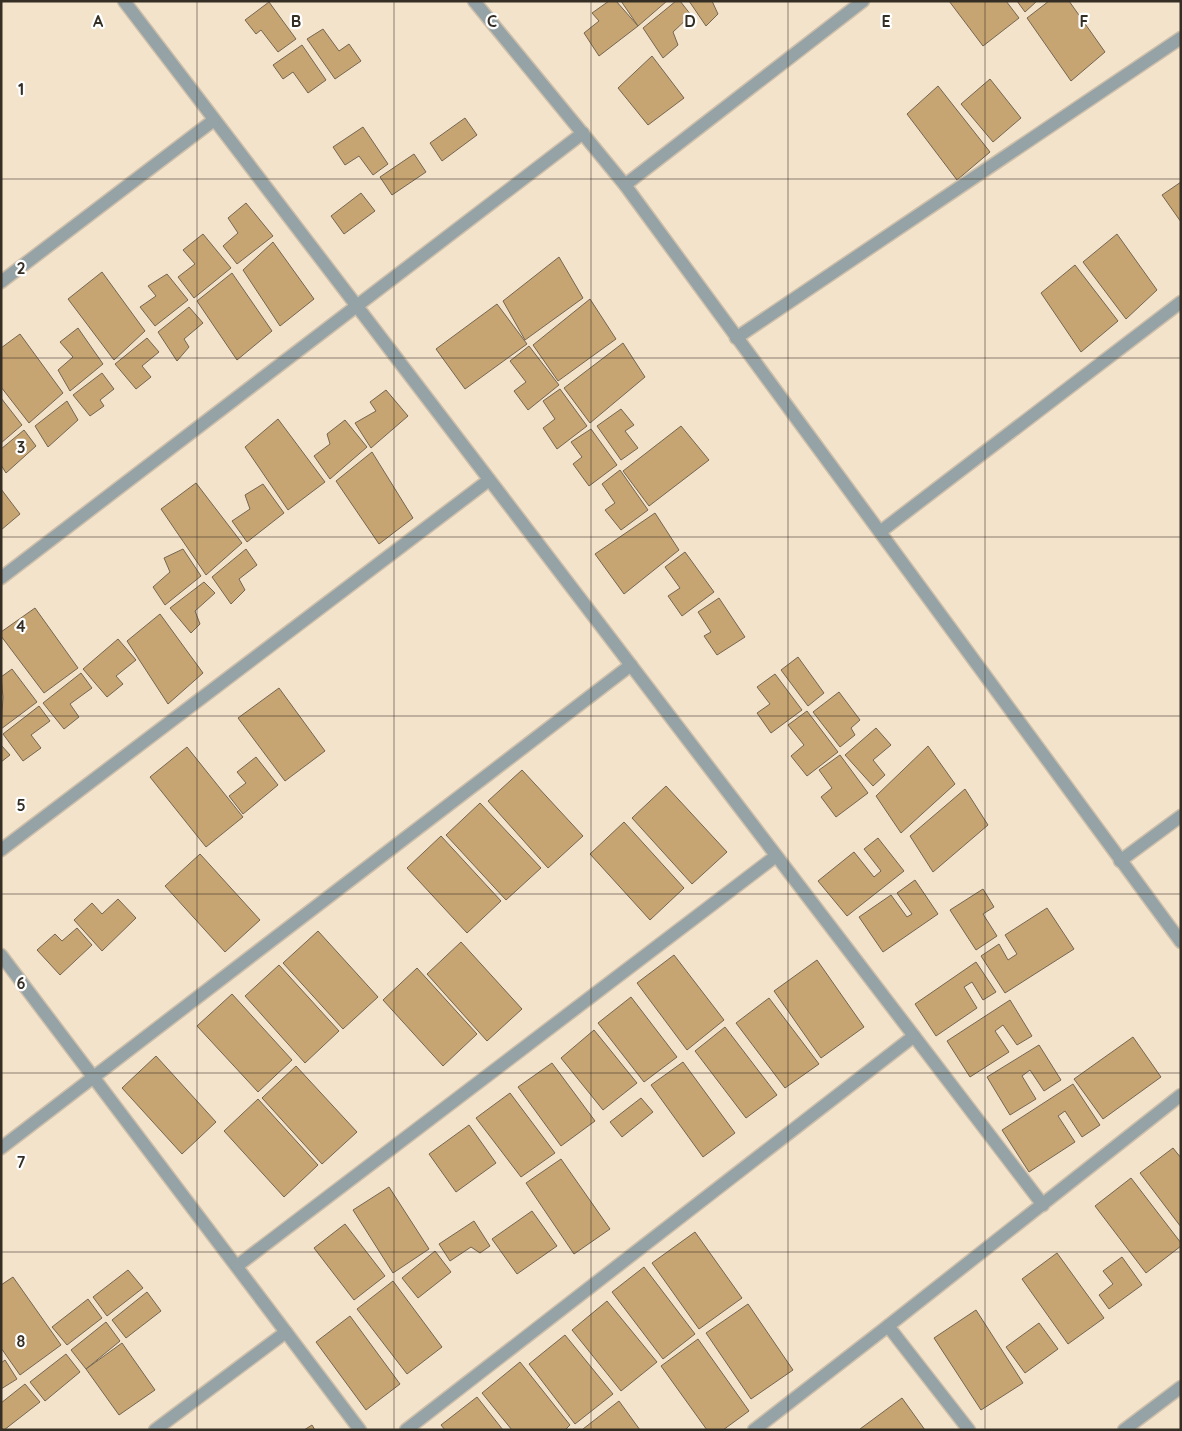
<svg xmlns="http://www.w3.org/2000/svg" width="1182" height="1431" viewBox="0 0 1182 1431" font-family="Quicksand,sans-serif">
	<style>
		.building { fill: #c7a573; stroke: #756651 }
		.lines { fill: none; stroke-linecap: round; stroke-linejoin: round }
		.minor-casing { stroke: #cebfaa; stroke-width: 15 }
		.tertiary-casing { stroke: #cebfaa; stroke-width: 15 }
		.minor { stroke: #95a3a6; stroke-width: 12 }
		.tertiary { stroke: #95a3a6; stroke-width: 12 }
		.grid { fill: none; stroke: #342e24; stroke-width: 1; stroke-opacity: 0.55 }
		.grid-label { font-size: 16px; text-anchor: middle; font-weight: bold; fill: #342e24; stroke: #fff; stroke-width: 4.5; stroke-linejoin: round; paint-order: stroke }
	</style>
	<rect width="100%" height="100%" fill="#f4e3cb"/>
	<g class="building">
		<path d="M 609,1 L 616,1 L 638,26 L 599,56 L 584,33 L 599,21 L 592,13 Z"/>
		<path d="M 621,1 L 667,1 L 638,26 Z"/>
		<path d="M 676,1 L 680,1 L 691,15 L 673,32 L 678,45 L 663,58 L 643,28 Z"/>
		<path d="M 689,1 L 712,1 L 718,14 L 706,26 Z"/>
		<path d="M 949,1 L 1006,1 L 1019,18 L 983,46 Z"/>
		<path d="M 1017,1 L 1037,1 L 1025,12 Z"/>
		<path d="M 1049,1 L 1069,1 L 1105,52 L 1071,81 L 1027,18 Z"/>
		<path d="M 269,2 L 296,39 L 278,52 L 261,30 L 256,34 L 245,20 Z"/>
		<path d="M 323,29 L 339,51 L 349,44 L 361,61 L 335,79 L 307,39 Z"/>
		<path d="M 302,45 L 326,80 L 308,93 L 293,72 L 283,79 L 273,65 Z"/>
		<path d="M 652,56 L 684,98 L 648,125 L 618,88 Z"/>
		<path d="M 990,79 L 1021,118 L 993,142 L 961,104 Z"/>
		<path d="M 938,86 L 990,152 L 957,180 L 907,114 Z"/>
		<path d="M 465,118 L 477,135 L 442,161 L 430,143 Z"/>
		<path d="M 363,127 L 388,164 L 373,175 L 359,156 L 345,165 L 333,147 Z"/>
		<path d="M 414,154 L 426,172 L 392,195 L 380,177 Z"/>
		<path d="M 1181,182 L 1181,222 L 1162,195 Z"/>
		<path d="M 361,193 L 375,211 L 344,234 L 331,216 Z"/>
		<path d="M 246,203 L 273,236 L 237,264 L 223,246 L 238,233 L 228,218 Z"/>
		<path d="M 203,234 L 231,268 L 194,298 L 178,277 L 195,264 L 183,250 Z"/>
		<path d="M 1117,234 L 1157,290 L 1126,319 L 1083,262 Z"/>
		<path d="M 273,242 L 314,299 L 280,326 L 243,270 Z"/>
		<path d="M 559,257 L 583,298 L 525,340 L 503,301 Z"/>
		<path d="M 1075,265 L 1118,321 L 1081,352 L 1041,293 Z"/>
		<path d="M 102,272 L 145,331 L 114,360 L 68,299 Z"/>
		<path d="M 232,273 L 272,331 L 237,360 L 197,301 Z"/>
		<path d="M 167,274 L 188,300 L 155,326 L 140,307 L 156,296 L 148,286 Z"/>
		<path d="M 590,299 L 616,339 L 558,381 L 533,345 Z"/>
		<path d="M 497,304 L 527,344 L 465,389 L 436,349 Z"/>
		<path d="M 189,307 L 203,323 L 184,339 L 189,347 L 177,361 L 158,332 Z"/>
		<path d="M 78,328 L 103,364 L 70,391 L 58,370 L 73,357 L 60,342 Z"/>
		<path d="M 20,334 L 63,393 L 29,423 L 1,387 L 1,348 Z"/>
		<path d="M 147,338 L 159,352 L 142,366 L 151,377 L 136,389 L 115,364 Z"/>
		<path d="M 623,343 L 645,377 L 590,423 L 564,388 Z"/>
		<path d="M 529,346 L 559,385 L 528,410 L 514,391 L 526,382 L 510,361 Z"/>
		<path d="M 102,373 L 114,389 L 100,400 L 104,406 L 90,416 L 73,395 Z"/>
		<path d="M 560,389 L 587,426 L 557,449 L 543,428 L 555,419 L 543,401 Z"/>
		<path d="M 386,390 L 408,416 L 371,448 L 355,423 L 376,411 L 370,402 Z"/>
		<path d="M 1,398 L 22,425 L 1,443 Z"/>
		<path d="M 67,401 L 78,420 L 48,447 L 35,426 Z"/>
		<path d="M 621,409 L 634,425 L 625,431 L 638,448 L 621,460 L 597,426 Z"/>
		<path d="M 278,419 L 325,482 L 288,510 L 245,447 Z"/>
		<path d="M 345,420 L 367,447 L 330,479 L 314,456 L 330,444 L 327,434 Z"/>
		<path d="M 681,426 L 709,460 L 649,506 L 623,471 Z"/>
		<path d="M 591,429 L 617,465 L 589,486 L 573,464 L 582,457 L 571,442 Z"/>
		<path d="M 24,430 L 36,446 L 6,473 L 1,465 L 1,449 Z"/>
		<path d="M 372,452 L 413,518 L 379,544 L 336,481 Z"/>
		<path d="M 620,470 L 648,510 L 621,530 L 605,510 L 615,503 L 602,484 Z"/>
		<path d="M 196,483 L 242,543 L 206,575 L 161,509 Z"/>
		<path d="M 263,484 L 284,513 L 247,542 L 232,521 L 250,509 L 245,495 Z"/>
		<path d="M 1,489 L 20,514 L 1,530 Z"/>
		<path d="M 655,513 L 679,550 L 624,594 L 595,554 Z"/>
		<path d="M 183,549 L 201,576 L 165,605 L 153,587 L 170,572 L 164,558 Z"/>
		<path d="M 246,549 L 257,565 L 239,579 L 245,590 L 231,604 L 212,577 Z"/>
		<path d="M 685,552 L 714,592 L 682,616 L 668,596 L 680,588 L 665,567 Z"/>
		<path d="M 204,582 L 215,593 L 195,611 L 200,624 L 191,633 L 170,608 Z"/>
		<path d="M 719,598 L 745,637 L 717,655 L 704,636 L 711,632 L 698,612 Z"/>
		<path d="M 35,608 L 78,668 L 44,693 L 1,636 L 1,632 Z"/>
		<path d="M 160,614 L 203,673 L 168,704 L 127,641 Z"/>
		<path d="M 118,639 L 136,660 L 116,676 L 123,684 L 107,697 L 83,669 Z"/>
		<path d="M 798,657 L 824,693 L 808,706 L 781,670 Z"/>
		<path d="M 12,669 L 37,702 L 1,729 L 3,697 L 1,677 Z"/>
		<path d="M 81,673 L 92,688 L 70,704 L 79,717 L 64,729 L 43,703 Z"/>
		<path d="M 775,674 L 802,710 L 771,733 L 757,713 L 770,704 L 757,687 Z"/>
		<path d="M 279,688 L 325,751 L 285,781 L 238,718 Z"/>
		<path d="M 839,692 L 860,720 L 851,728 L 855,735 L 840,747 L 813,712 Z"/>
		<path d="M 39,706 L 50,721 L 31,735 L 41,748 L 23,761 L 3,734 Z"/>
		<path d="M 807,711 L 838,752 L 807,776 L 791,756 L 804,745 L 788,725 Z"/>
		<path d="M 876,728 L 891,745 L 873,760 L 885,775 L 873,786 L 845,755 Z"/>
		<path d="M 1,745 L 10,755 L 1,762 Z"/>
		<path d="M 928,746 L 955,784 L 901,833 L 876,796 Z"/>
		<path d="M 187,747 L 243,817 L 206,847 L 150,777 Z"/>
		<path d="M 840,755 L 868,793 L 836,817 L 821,797 L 832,788 L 819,770 Z"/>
		<path d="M 256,757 L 278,785 L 243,814 L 229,796 L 246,783 L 237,772 Z"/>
		<path d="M 522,770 L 583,836 L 548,868 L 488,801 Z"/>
		<path d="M 666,786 L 727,852 L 692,884 L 632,818 Z"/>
		<path d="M 965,789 L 988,825 L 933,872 L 910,836 Z"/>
		<path d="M 480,803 L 541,868 L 506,900 L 446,835 Z"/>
		<path d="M 624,822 L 684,888 L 650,920 L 590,854 Z"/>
		<path d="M 441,836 L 501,901 L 467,933 L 407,868 Z"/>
		<path d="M 878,838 L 904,871 L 847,916 L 818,881 L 854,852 L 874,877 L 881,871 L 864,849 Z"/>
		<path d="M 200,854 L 260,920 L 225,952 L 165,886 Z"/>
		<path d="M 915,880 L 938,914 L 883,952 L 859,917 L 891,895 L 907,917 L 912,914 L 897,893 Z"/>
		<path d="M 983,889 L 994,907 L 983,914 L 997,936 L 976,950 L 950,910 Z"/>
		<path d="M 118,899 L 136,918 L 102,951 L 74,920 L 92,903 L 102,914 Z"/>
		<path d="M 1047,908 L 1074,949 L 1005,993 L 981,956 L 999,944 L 1008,960 L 1017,954 L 1005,935 Z"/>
		<path d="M 77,928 L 92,945 L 60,975 L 37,950 L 55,934 L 62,941 Z"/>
		<path d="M 318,931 L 378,997 L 343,1029 L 283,963 Z"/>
		<path d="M 461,942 L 522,1009 L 487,1041 L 427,974 Z"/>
		<path d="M 674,955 L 724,1020 L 687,1050 L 637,983 Z"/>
		<path d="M 817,960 L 864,1027 L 821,1058 L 774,991 Z"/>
		<path d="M 976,962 L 996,992 L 983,1000 L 972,982 L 964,987 L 977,1008 L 936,1036 L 915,1004 Z"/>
		<path d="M 279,965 L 339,1031 L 305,1063 L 245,996 Z"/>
		<path d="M 417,968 L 477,1034 L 443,1066 L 383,1000 Z"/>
		<path d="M 232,994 L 292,1060 L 258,1092 L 197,1026 Z"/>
		<path d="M 631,997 L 677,1057 L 644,1082 L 598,1023 Z"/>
		<path d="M 769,998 L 819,1064 L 785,1088 L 736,1023 Z"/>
		<path d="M 1010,1000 L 1032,1036 L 1017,1045 L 1003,1025 L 995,1031 L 1009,1052 L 970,1077 L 947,1041 Z"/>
		<path d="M 725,1027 L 777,1095 L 746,1118 L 695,1051 Z"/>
		<path d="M 594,1030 L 637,1083 L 603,1110 L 561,1058 Z"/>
		<path d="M 1133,1037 L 1161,1077 L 1103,1119 L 1074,1079 Z"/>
		<path d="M 1039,1045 L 1061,1080 L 1044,1091 L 1030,1070 L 1022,1076 L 1036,1099 L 1010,1115 L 987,1077 Z"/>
		<path d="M 156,1056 L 216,1122 L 182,1154 L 122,1088 Z"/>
		<path d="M 683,1062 L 735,1133 L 703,1157 L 651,1085 Z"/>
		<path d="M 552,1063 L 595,1121 L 561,1146 L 518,1087 Z"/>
		<path d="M 296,1066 L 357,1132 L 322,1164 L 262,1098 Z"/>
		<path d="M 1073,1084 L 1100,1125 L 1082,1137 L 1065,1111 L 1058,1116 L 1075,1142 L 1029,1172 L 1002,1130 Z"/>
		<path d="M 510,1093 L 555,1153 L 521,1177 L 476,1118 Z"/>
		<path d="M 641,1098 L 653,1112 L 622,1137 L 610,1122 Z"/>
		<path d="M 258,1099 L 318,1165 L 284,1197 L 224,1131 Z"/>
		<path d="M 469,1125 L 496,1163 L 456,1192 L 429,1154 Z"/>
		<path d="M 1173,1148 L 1181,1158 L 1181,1227 L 1140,1173 Z"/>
		<path d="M 561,1159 L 610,1229 L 574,1254 L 526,1183 Z"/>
		<path d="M 1131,1178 L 1181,1243 L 1181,1246 L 1146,1273 L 1095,1206 Z"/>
		<path d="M 389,1187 L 429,1249 L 393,1273 L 353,1210 Z"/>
		<path d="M 532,1211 L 557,1246 L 517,1274 L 492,1239 Z"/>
		<path d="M 474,1221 L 490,1246 L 480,1253 L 471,1247 L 450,1261 L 439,1244 Z"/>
		<path d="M 345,1224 L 385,1276 L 354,1300 L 314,1248 Z"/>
		<path d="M 695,1232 L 742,1298 L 699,1329 L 652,1263 Z"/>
		<path d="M 435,1251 L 451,1272 L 418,1298 L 402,1278 Z"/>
		<path d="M 1057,1253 L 1104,1318 L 1068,1344 L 1022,1279 Z"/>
		<path d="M 1122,1257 L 1142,1285 L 1109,1309 L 1099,1295 L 1113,1284 L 1103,1271 Z"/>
		<path d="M 644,1267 L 695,1334 L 663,1359 L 612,1292 Z"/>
		<path d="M 128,1270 L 143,1288 L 107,1316 L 93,1297 Z"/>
		<path d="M 13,1277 L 61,1345 L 20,1375 L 1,1348 L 1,1285 Z"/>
		<path d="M 393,1281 L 442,1347 L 407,1374 L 357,1309 Z"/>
		<path d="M 147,1292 L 161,1311 L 126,1338 L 112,1320 Z"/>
		<path d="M 88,1299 L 102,1318 L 67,1345 L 52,1327 Z"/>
		<path d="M 607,1301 L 657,1362 L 621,1391 L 572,1330 Z"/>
		<path d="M 748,1304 L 793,1370 L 751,1399 L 706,1333 Z"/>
		<path d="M 976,1310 L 1023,1383 L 981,1410 L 934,1338 Z"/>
		<path d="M 350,1316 L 400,1384 L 366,1410 L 316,1342 Z"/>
		<path d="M 106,1322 L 120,1341 L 86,1369 L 71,1350 Z"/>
		<path d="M 1039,1323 L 1058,1349 L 1025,1373 L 1006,1347 Z"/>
		<path d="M 565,1335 L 613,1394 L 575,1424 L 529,1364 Z"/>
		<path d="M 698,1339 L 749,1411 L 723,1430 L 707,1430 L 661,1366 Z"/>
		<path d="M 122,1343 L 155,1390 L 119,1415 L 86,1369 Z"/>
		<path d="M 66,1354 L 80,1372 L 45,1401 L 30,1382 Z"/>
		<path d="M 5,1360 L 17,1379 L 1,1389 L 1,1363 Z"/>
		<path d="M 520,1362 L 570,1425 L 565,1430 L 512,1430 L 482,1393 Z"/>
		<path d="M 25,1384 L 40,1402 L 4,1430 L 1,1427 L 1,1403 Z"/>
		<path d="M 477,1397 L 503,1430 L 445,1430 L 441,1425 Z"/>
		<path d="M 902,1398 L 925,1430 L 861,1430 L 860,1429 Z"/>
		<path d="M 619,1401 L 640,1430 L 584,1430 L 583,1429 Z"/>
		<path d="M 312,1425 L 315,1430 L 304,1430 Z"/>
	</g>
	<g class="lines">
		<defs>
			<g id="minor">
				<path d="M 124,1 L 1043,1205"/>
				<path d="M 625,185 L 863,1"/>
				<path d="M 1,282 L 214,120"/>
				<path d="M 736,338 L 1181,38"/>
				<path d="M 880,532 L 1181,302"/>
				<path d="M 1,578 L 583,133"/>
				<path d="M 1,850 L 489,480"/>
				<path d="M 1120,861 L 1181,816"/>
				<path d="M 1,955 L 360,1430"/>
				<path d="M 1,1148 L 631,665"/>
				<path d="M 237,1266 L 776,856"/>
				<path d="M 155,1430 L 286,1332"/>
				<path d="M 406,1430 L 914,1036"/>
				<path d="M 754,1430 L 888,1326"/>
				<path d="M 969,1430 L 888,1326 L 1181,1095"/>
				<path d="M 1124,1430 L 1181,1387"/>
			</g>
			<path id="tertiary" d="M 474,1 L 625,185 L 1181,942"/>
		</defs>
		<use href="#minor" class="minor-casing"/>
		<use href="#tertiary" class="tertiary-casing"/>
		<use href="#minor" class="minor"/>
		<use href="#tertiary" class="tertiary"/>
	</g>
	<path class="grid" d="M 197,1 L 197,1430M 394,1 L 394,1430M 591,1 L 591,1430M 788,1 L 788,1430M 985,1 L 985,1430M 1,179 L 1181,179M 1,358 L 1181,358M 1,537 L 1181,537M 1,716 L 1181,716M 1,894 L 1181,894M 1,1073 L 1181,1073M 1,1252 L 1181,1252"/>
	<g class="grid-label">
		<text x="98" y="27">A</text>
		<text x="296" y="27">B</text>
		<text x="492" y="27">C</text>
		<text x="690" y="27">D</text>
		<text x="886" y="27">E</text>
		<text x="1084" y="27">F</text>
		<text x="21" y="95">1</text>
		<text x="21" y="274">2</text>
		<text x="21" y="453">3</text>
		<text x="21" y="632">4</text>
		<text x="21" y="811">5</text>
		<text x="21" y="989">6</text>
		<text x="21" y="1168">7</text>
		<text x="21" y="1347">8</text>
	</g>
	<rect width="1182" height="1431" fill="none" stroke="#342e24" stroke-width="5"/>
</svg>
